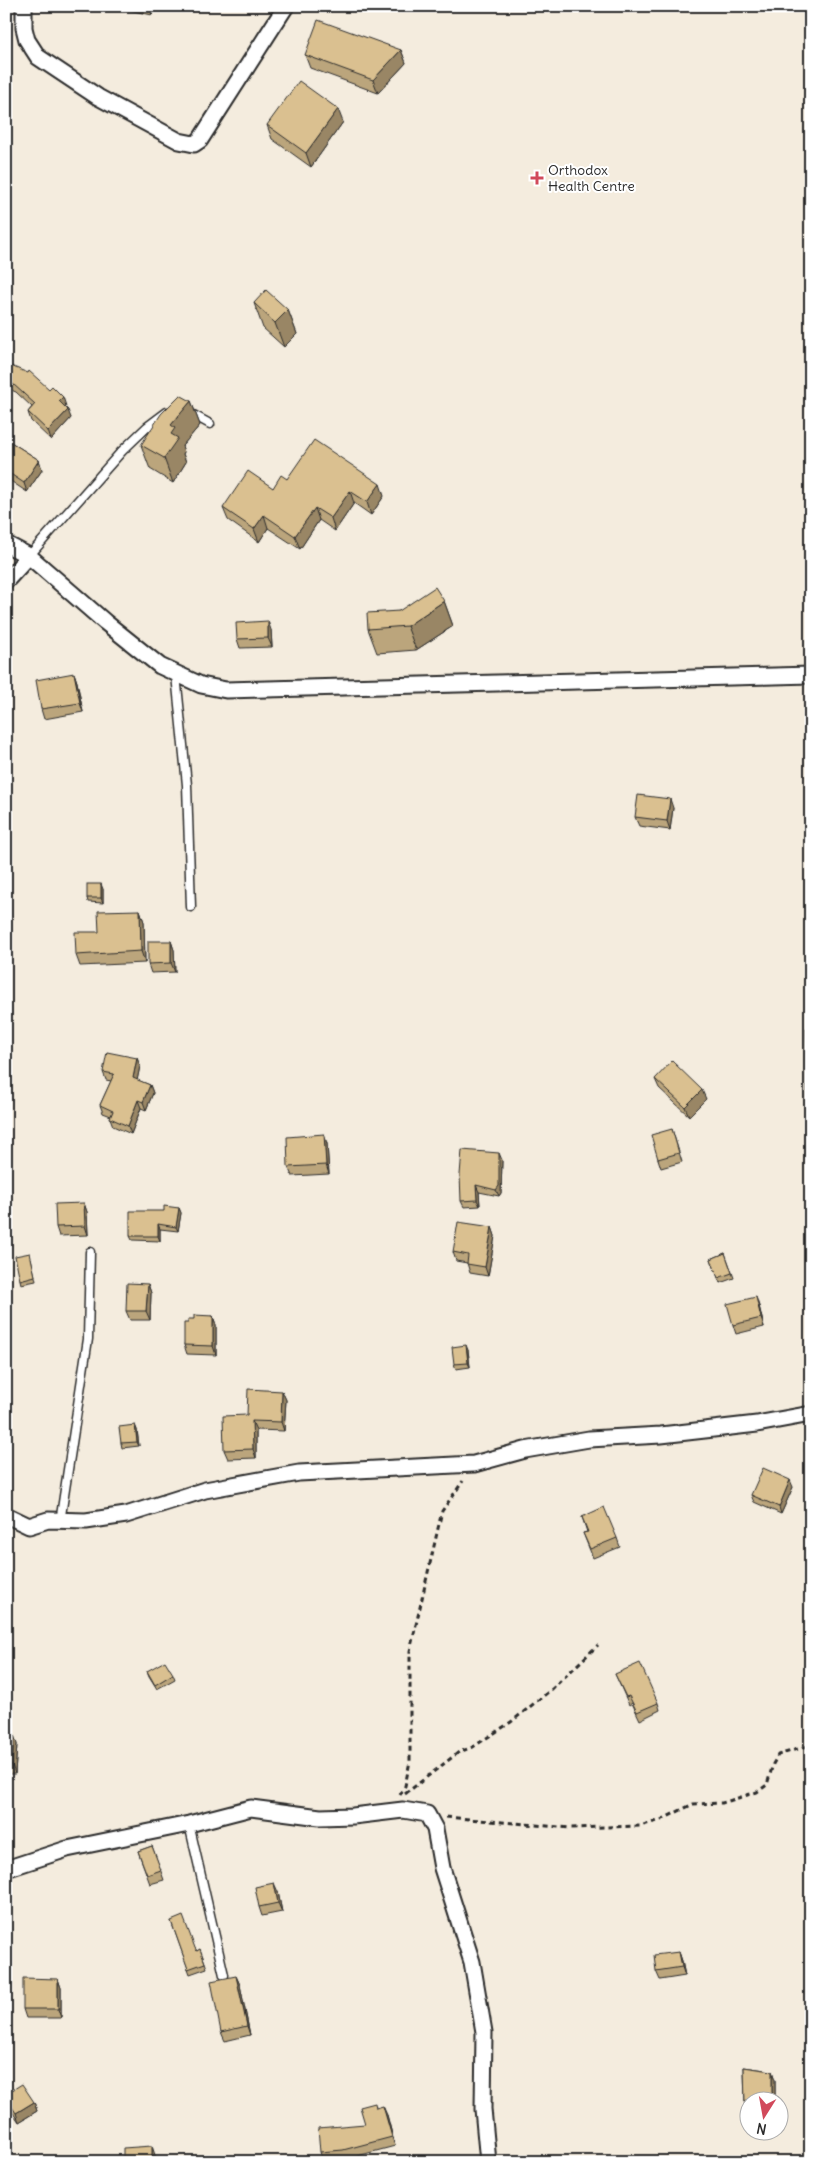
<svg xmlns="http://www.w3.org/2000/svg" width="817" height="2168" viewBox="0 0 817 2168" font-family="Delius,sans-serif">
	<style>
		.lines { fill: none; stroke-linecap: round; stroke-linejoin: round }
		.service-casing { stroke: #2b2b2b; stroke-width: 11 }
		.minor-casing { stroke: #2b2b2b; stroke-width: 19 }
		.path { stroke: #2b2b2b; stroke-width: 3; stroke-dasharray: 5 4; stroke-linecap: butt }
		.service { stroke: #fff; stroke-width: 8 }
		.minor { stroke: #fff; stroke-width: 15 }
		.wall { fill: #bba57c; stroke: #2b2b2b }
		.shaded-wall { fill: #998665; stroke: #2b2b2b }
		.building { fill: #dac090; stroke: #2b2b2b }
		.poi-dot { fill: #d1495b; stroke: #fff; stroke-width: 2 }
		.labels { text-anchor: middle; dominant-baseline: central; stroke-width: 4; stroke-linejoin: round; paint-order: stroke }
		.poi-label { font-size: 14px; fill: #2b2b2b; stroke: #fff; text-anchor: start }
	</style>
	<rect width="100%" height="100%" fill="#f4ecde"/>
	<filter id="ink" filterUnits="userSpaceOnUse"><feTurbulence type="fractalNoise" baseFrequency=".02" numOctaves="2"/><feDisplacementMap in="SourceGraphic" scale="10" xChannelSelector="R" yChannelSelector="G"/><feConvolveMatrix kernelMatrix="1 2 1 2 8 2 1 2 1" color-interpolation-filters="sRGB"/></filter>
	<g filter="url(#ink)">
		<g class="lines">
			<defs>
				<g id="service">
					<path d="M 188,412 L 210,424"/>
					<path d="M 29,556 L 122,451 L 147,427 L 167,412"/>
					<path d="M 176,675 L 187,785 L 191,907"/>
					<path d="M 60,1522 L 88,1339 L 90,1252"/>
					<path d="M 189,1824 L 224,1975"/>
				</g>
				<g id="minor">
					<path d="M 24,6 L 24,28 L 27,40 L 38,57 L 98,97 L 179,141 L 194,144 L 200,140 L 286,6"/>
					<path d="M 6,544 L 29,556 L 105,622 L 160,666 L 201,685 L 226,690 L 811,675"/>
					<path d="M 6,581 L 29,556"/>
					<path d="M 6,1515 L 29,1526 L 48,1520 L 86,1521 L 126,1515 L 205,1490 L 299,1473 L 474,1464 L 525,1450 L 589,1439 L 661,1435 L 757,1424 L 811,1414"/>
					<path d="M 6,1869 L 67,1849 L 189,1824 L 251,1808 L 320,1817 L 353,1816 L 403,1810 L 427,1814 L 435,1829 L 442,1868 L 472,1962 L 484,2032 L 483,2109 L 488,2162"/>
				</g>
			</defs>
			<use href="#service" class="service-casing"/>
			<use href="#minor" class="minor-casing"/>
			<g class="path">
				<path d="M 405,1794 L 459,1752 L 473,1747 L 511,1722 L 552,1689 L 598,1645"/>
				<path d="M 400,1795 L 405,1786 L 410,1761 L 410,1651 L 442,1511 L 463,1481"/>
				<path d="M 446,1817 L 570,1828 L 640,1826 L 661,1820 L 693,1804 L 722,1803 L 757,1792 L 767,1785 L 773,1764 L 778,1755 L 811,1745"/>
			</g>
			<use href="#service" class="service"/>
			<use href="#minor" class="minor"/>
		</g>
		<g class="wall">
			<path d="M 114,6 L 154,6 L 152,15 L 115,7 Z"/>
			<path d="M 401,50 L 406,63 L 378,93 L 310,68 L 305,55 Z"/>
			<path d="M 343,122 L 311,167 L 272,139 L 267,125 Z"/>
			<path d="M 254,303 L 288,310 L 297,334 L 284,347 L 263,328 Z"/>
			<path d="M 6,364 L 66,406 L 65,407 L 71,418 L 51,440 L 31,421 L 28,412 L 32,407 L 16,392 L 6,388 Z"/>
			<path d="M 191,401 L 200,425 L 182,446 L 184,452 L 183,454 L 186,462 L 173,483 L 150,469 L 141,445 Z"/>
			<path d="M 6,439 L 39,460 L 42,470 L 27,492 L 6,478 Z"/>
			<path d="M 287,479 L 384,496 L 371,515 L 354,503 L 335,531 L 319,520 L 300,549 L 268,528 L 259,542 L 228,520 L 223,508 L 273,488 Z"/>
			<path d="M 444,601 L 453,626 L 416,650 L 377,653 L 368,629 L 399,611 Z"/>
			<path d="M 271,630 L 272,647 L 240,648 L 237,639 Z"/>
			<path d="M 74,673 L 77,682 L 83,712 L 44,719 L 41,709 Z"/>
			<path d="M 673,808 L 670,830 L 639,826 L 635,817 Z"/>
			<path d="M 103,889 L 103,903 L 88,902 L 87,898 Z"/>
			<path d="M 140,910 L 144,922 L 145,963 L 80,966 L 76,955 L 99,932 Z"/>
			<path d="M 171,941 L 174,950 L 175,972 L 151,973 L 148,964 Z"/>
			<path d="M 811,1028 L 811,1118 L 807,1107 Z"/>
			<path d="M 137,1058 L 140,1066 L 137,1080 L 150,1085 L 153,1093 L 146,1110 L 141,1108 L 131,1134 L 113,1126 L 110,1118 L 111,1116 L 103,1113 L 100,1105 L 111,1081 L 106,1080 L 103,1072 Z"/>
			<path d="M 655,1079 L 706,1099 L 689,1116 L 659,1088 Z"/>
			<path d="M 672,1129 L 682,1162 L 661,1168 L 658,1159 Z"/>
			<path d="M 324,1134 L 327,1144 L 329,1174 L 292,1176 L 288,1167 Z"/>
			<path d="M 502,1160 L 501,1193 L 499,1196 L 479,1192 L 480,1206 L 464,1207 L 461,1201 Z"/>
			<path d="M 84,1203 L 87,1212 L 88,1235 L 59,1236 L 56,1227 Z"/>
			<path d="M 179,1208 L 181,1213 L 178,1231 L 160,1229 L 160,1241 L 132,1240 L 130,1236 L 164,1211 Z"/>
			<path d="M 492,1227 L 495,1236 L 488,1276 L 470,1273 L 467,1263 L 456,1261 L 453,1252 Z"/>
			<path d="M 725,1253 L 734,1278 L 720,1283 L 711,1259 Z"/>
			<path d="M 31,1258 L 36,1281 L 21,1284 L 20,1280 Z"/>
			<path d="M 148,1284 L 151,1293 L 150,1320 L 130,1320 L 126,1311 Z"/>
			<path d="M 759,1306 L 764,1327 L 736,1334 L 733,1325 Z"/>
			<path d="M 213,1316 L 216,1325 L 216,1355 L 187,1354 L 184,1345 L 188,1323 L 194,1319 Z"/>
			<path d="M 468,1350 L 470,1367 L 456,1369 L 454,1364 Z"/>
			<path d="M 282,1391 L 286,1400 L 284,1431 L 256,1430 L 256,1458 L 228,1459 L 224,1450 L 247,1415 Z"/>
			<path d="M 135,1425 L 137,1430 L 139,1446 L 122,1448 L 121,1443 Z"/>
			<path d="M 793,1487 L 781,1514 L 754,1502 L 751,1495 Z"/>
			<path d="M 582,1517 L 617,1538 L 620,1547 L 593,1558 L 583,1533 L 587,1532 Z"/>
			<path d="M 147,1671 L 173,1674 L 175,1679 L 157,1689 L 149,1676 Z"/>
			<path d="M 615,1674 L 658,1703 L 660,1710 L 640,1720 L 632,1703 L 629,1705 Z"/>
			<path d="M 6,1735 L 17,1744 L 15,1774 L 6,1774 Z"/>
			<path d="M 152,1846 L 164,1880 L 150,1884 L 138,1851 Z"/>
			<path d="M 278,1892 L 282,1912 L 262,1916 L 259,1907 Z"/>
			<path d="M 171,1921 L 197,1951 L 200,1949 L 207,1968 L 190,1974 Z"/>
			<path d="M 679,1952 L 682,1961 L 685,1976 L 660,1980 L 656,1971 Z"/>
			<path d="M 236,1976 L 240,1985 L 250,2035 L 225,2041 L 221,2032 Z"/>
			<path d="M 58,1979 L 61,1988 L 61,2018 L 26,2018 L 23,2009 Z"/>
			<path d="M 744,2067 L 772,2071 L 775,2080 L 775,2100 L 750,2100 L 750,2115 L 748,2115 L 745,2106 Z"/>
			<path d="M 6,2094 L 34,2102 L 37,2111 L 19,2122 L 7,2104 L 6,2101 Z"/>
			<path d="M 377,2108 L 387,2115 L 395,2146 L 346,2159 L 323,2161 L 320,2152 L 365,2124 Z"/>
		</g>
		<g class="shaded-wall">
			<path d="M 149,6 L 154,6 L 152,15 Z"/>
			<path d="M 401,50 L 406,63 L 378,93 L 373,80 Z"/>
			<path d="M 338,109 L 343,122 L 311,167 L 306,153 Z"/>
			<path d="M 288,310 L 297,334 L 284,347 L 275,323 Z"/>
			<path d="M 63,397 L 66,406 L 62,410 L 59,401 Z"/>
			<path d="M 191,401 L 200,425 L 182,446 L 184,452 L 183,454 L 186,462 L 173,483 L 164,458 L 171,434 L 171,425 Z"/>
			<path d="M 68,410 L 71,418 L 51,440 L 48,431 Z"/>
			<path d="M 39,460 L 42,470 L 27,492 L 24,483 Z"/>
			<path d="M 380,484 L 384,496 L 371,515 L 367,502 Z"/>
			<path d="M 350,491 L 354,503 L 335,531 L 331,518 Z"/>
			<path d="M 315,508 L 319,520 L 300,549 L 295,536 Z"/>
			<path d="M 264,515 L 268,528 L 259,542 L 254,529 Z"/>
			<path d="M 444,601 L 453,626 L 416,650 L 407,626 Z"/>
			<path d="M 268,621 L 271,630 L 272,647 L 268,638 Z"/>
			<path d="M 74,673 L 77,682 L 83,712 L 80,703 Z"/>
			<path d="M 670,799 L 673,808 L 670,830 L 667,821 Z"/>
			<path d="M 101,884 L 103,889 L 103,903 L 101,898 Z"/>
			<path d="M 140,910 L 144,922 L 145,963 L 141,951 Z"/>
			<path d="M 171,941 L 174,950 L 175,972 L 171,963 Z"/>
			<path d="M 137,1058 L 140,1066 L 136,1086 L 133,1078 Z"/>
			<path d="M 150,1085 L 153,1093 L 146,1110 L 143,1102 Z"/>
			<path d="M 702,1090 L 706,1099 L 689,1116 L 685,1107 Z"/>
			<path d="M 138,1100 L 141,1108 L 131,1134 L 128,1126 Z"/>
			<path d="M 324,1134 L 327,1144 L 329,1174 L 326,1165 Z"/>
			<path d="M 499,1153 L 502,1160 L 501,1193 L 499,1196 L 496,1190 Z"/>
			<path d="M 476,1185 L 479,1192 L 480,1206 L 477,1200 Z"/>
			<path d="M 84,1203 L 87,1212 L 88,1235 L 85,1226 Z"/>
			<path d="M 179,1208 L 181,1213 L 178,1231 L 176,1227 Z"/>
			<path d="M 158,1224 L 160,1229 L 160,1241 L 158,1236 Z"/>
			<path d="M 492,1227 L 495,1236 L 488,1276 L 485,1267 Z"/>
			<path d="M 148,1284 L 151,1293 L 150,1320 L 146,1311 Z"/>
			<path d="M 756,1297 L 759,1306 L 764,1327 L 761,1318 Z"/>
			<path d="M 213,1316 L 216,1325 L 216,1355 L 213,1346 Z"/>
			<path d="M 466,1345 L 468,1350 L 470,1367 L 468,1363 Z"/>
			<path d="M 282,1391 L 286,1400 L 284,1431 L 281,1422 Z"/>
			<path d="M 252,1421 L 256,1430 L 256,1458 L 253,1449 Z"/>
			<path d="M 135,1425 L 137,1430 L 139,1446 L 137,1442 Z"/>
			<path d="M 790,1480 L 793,1487 L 781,1514 L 779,1507 Z"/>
			<path d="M 14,1735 L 17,1744 L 15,1774 L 12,1765 Z"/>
			<path d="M 274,1883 L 278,1892 L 282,1912 L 278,1903 Z"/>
			<path d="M 679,1952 L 682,1961 L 685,1976 L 682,1967 Z"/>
			<path d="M 236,1976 L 240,1985 L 250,2035 L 247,2026 Z"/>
			<path d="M 58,1979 L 61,1988 L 61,2018 L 58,2009 Z"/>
			<path d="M 772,2071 L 775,2080 L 775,2100 L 772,2100 Z"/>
			<path d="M 34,2102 L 37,2111 L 19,2122 L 16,2113 Z"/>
			<path d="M 383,2106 L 387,2115 L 395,2146 L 392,2137 Z"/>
			<path d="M 152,2146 L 156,2158 L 156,2162 L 152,2162 Z"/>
		</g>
		<g class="building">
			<path d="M 318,20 L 401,50 L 373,80 L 305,55 Z"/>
			<path d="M 299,81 L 338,109 L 306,153 L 267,125 Z"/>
			<path d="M 266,290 L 288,310 L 275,323 L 254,303 Z"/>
			<path d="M 6,364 L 28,373 L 29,371 L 49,389 L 52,386 L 63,397 L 59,401 L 68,410 L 48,431 L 28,412 L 35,404 L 13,384 L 6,381 Z"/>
			<path d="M 180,395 L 191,401 L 171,425 L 175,428 L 171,434 L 178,438 L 164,458 L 141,445 L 161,414 Z"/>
			<path d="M 6,439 L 39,460 L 24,483 L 6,471 Z"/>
			<path d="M 314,440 L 380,484 L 367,502 L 350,491 L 331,518 L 315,508 L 295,536 L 264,515 L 254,529 L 223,508 L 248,471 L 273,488 L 281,475 L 287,479 Z"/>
			<path d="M 435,587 L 444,601 L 407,626 L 368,629 L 367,613 L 399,611 Z"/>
			<path d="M 268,621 L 268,638 L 237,639 L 236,623 Z"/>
			<path d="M 74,673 L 80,703 L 41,709 L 36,680 Z"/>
			<path d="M 638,795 L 670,799 L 667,821 L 635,817 Z"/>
			<rect x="87" y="884" width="14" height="14"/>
			<path d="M 140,910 L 141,951 L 76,955 L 75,932 L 99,932 L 98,911 Z"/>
			<path d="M 148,941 L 171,941 L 171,963 L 148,964 Z"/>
			<path d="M 806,1028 L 811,1028 L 811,1107 L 807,1107 Z"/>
			<path d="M 107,1052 L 137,1058 L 133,1078 L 150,1085 L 143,1102 L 138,1100 L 128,1126 L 110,1118 L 113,1111 L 100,1105 L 114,1074 L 103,1072 Z"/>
			<path d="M 672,1061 L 702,1090 L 685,1107 L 655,1079 Z"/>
			<path d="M 672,1129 L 679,1153 L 658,1159 L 651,1135 Z"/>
			<path d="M 324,1134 L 326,1165 L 288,1167 L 287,1137 Z"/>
			<path d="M 462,1150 L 499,1153 L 499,1186 L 496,1190 L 476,1185 L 477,1200 L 461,1201 L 460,1175 Z"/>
			<path d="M 84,1203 L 85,1226 L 56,1227 L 55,1204 Z"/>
			<path d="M 164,1206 L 179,1208 L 176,1227 L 158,1224 L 158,1236 L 130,1236 L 130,1211 L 164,1211 Z"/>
			<path d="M 458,1222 L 492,1227 L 485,1267 L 467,1264 L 468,1255 L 453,1252 Z"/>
			<path d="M 30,1253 L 35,1276 L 20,1280 L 15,1256 Z"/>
			<path d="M 725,1253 L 732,1273 L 718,1278 L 711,1259 Z"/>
			<path d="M 127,1283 L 148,1284 L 146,1311 L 126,1311 Z"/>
			<path d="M 756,1297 L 761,1318 L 733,1325 L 727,1304 Z"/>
			<path d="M 194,1315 L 213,1316 L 213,1346 L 184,1345 L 184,1323 L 188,1323 L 188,1319 L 194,1319 Z"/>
			<path d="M 466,1345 L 468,1363 L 454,1364 L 452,1347 Z"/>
			<path d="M 248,1389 L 282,1391 L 281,1422 L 252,1421 L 253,1449 L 224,1450 L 223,1416 L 247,1415 Z"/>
			<path d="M 135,1425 L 137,1442 L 121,1443 L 119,1427 Z"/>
			<path d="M 763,1468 L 790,1480 L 779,1507 L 751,1495 Z"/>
			<path d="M 604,1507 L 617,1538 L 590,1549 L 583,1533 L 588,1532 L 582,1517 Z"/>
			<path d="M 165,1661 L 173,1674 L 155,1685 L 147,1671 Z"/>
			<path d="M 640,1663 L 658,1703 L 637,1712 L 629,1696 L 626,1697 L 615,1674 Z"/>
			<path d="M 6,1735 L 14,1735 L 12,1765 L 6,1765 Z"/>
			<path d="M 152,1846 L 161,1870 L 147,1875 L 138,1851 Z"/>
			<path d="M 274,1883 L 278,1903 L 259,1907 L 255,1887 Z"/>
			<path d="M 183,1916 L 195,1948 L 197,1951 L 200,1949 L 205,1963 L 188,1969 L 171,1921 Z"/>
			<path d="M 679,1952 L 682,1967 L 656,1971 L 654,1955 Z"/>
			<path d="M 236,1976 L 247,2026 L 221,2032 L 211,1981 Z"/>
			<path d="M 23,1978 L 58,1979 L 58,2009 L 23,2009 Z"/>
			<path d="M 744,2067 L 772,2071 L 772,2100 L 750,2100 L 750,2106 L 745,2106 Z"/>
			<path d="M 22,2084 L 34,2102 L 16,2113 L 6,2098 L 6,2094 Z"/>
			<path d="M 375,2103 L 376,2108 L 383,2106 L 392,2137 L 343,2150 L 320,2152 L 318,2128 L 365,2124 L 360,2107 Z"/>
			<path d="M 152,2146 L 152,2162 L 123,2162 L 123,2148 Z"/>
		</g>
	</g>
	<path class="poi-dot" d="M534.5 170.5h5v5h5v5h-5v5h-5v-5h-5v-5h5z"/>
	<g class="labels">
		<g class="poi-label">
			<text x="548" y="170">Orthodox<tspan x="548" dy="16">Health Centre</tspan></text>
		</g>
	</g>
	<rect width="817" height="2168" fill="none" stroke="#fff" stroke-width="25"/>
	<rect x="12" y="12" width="792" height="2143" fill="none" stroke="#2b2b2b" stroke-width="2" filter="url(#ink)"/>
	<g transform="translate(764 2116) rotate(191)"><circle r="24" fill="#ffffff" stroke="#aaaaaa"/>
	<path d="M0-4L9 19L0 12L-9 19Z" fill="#d1495b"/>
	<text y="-8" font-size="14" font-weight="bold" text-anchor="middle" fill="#2b2b2b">N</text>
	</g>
</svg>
